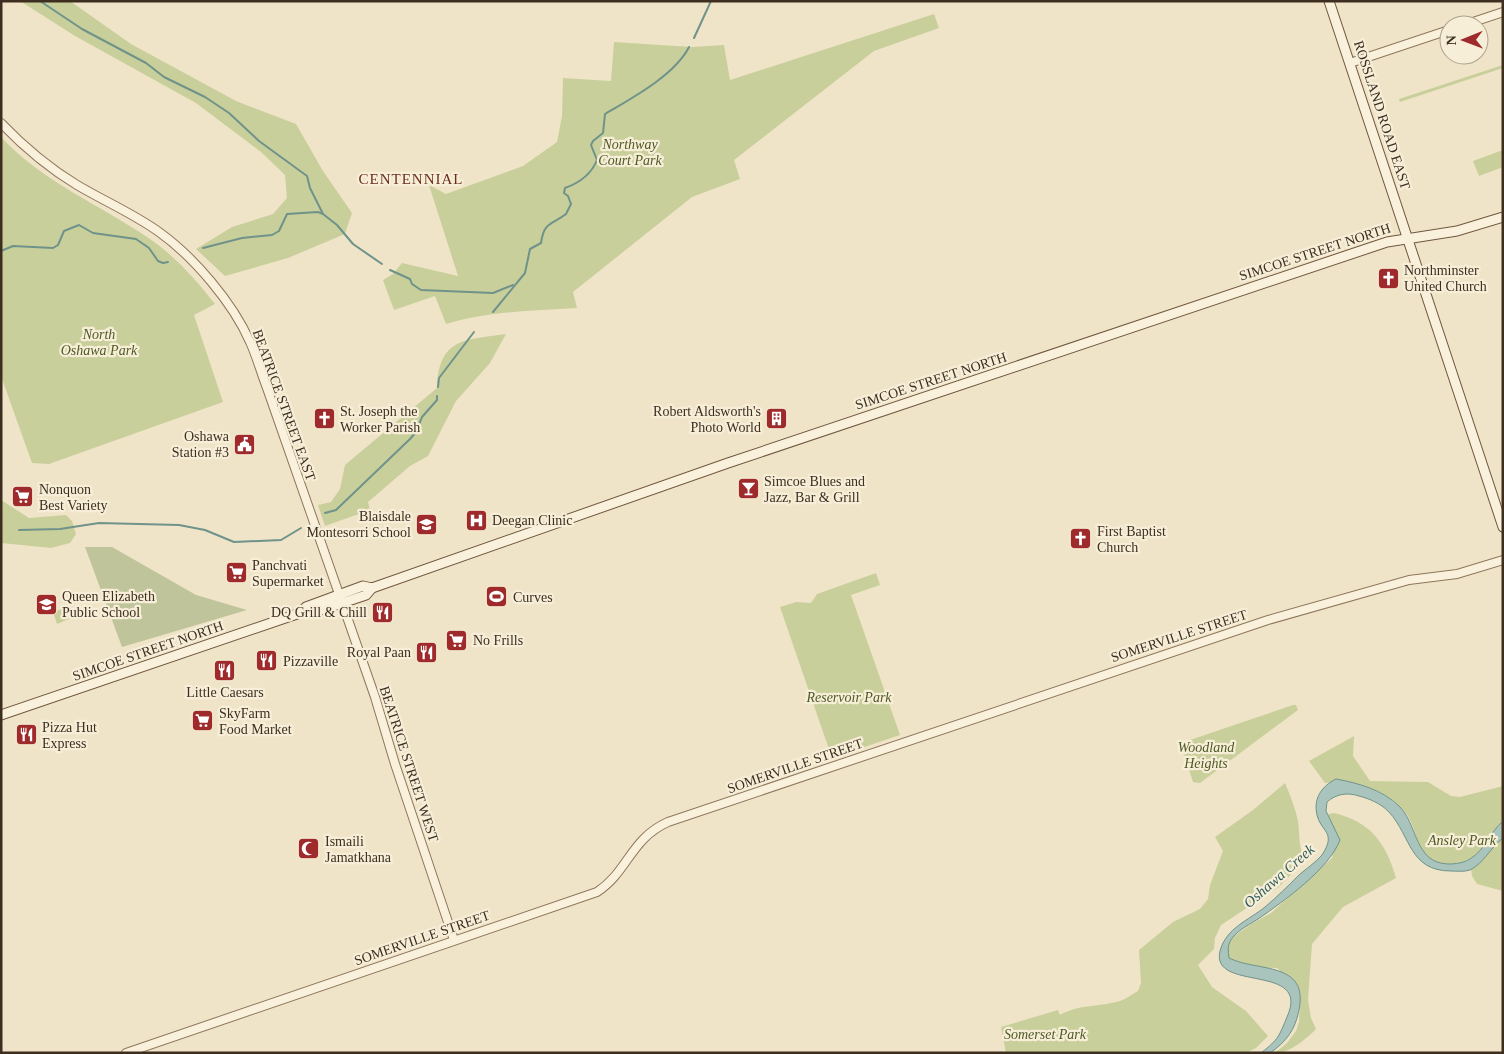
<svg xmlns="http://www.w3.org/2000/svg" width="1504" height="1054" viewBox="0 0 1504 1054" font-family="'Times New Roman',serif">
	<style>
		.green { fill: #c9cf9b }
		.cemetery { fill: #bfc49a }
		.water { fill: #a9c4bc; stroke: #6f938a }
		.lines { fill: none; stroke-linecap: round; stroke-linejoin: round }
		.stream { stroke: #6f938a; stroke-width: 2 }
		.tertiary-casing { stroke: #8d765c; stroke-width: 10 }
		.secondary-casing { stroke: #6f573f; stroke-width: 11 }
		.tertiary { stroke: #faf1dc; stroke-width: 8 }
		.secondary { stroke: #faf1dc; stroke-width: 9 }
		.labels { text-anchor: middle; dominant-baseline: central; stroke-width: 4.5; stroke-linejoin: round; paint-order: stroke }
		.street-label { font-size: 14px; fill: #3d2e20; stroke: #f7eed8 }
		.park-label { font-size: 14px; font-style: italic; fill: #4d5a26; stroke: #f7eed8 }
		.poi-label { font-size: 14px; fill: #3d2e20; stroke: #f7eed8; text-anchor: start }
		.neighbourhood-label { font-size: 15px; letter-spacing: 1px; fill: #6b2e1e; stroke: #f7eed8 }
		.water-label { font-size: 15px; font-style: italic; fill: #2f5d5a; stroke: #f7eed8 }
	</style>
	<rect width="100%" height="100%" fill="#f0e4c8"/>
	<g class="green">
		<path d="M 20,1 L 70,1 L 131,44 L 236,101 L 296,124 L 323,171 L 352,213 L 345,234 L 288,258 L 225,276 L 196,249 L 232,227 L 273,214 L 287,198 L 285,175 L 261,152 L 196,103 L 75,36 Z"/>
		<path d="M 934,14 L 939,28 L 874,51 L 734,160 L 740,179 L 692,197 L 573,292 L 577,308 C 532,311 488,311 446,324 L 435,296 L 394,310 L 383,280 L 393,274 L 402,263 L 458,276 L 429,185 L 446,194 L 523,166 L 557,142 L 562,116 L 563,78 L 611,81 L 614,42 L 692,47 L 724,45 L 730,80 Z"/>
		<path d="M 1503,65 L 1503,68 L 1400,102 L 1399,99 Z"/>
		<path d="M 1,137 C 44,183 99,204 150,239 C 175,256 196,280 215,304 L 194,315 L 223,402 L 49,464 L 32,463 L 1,376 Z"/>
		<path d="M 1503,150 L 1503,167 L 1479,176 L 1473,161 Z"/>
		<path d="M 506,334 L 490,363 L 456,401 L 428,456 L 410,466 L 368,502 L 370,510 L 325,526 L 318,505 L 331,502 L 340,489 L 345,465 L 437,388 C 439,338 464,340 506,334 Z"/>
		<path d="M 1,500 L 29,518 L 66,515 L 72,521 L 76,534 L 70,543 L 51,548 L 1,543 Z"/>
		<path d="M 876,573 L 880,585 L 851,595 L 900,735 L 832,758 L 780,607 L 796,602 L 811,603 L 817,594 Z"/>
		<path d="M 65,608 L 69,619 L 57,624 L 53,612 Z"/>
		<path d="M 1293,705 L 1296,705 L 1298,710 L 1200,783 L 1193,782 L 1182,748 L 1184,742 Z"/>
		<path d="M 1354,736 L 1353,756 L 1370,781 L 1428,782 L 1451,796 L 1460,797 L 1503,786 L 1503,821 C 1490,832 1486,849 1471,858 C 1465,862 1456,864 1448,864 C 1414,864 1420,830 1405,812 C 1387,789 1353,779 1325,783 L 1309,761 Z"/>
		<path d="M 1285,783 C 1290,795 1295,807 1298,821 C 1300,835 1298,847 1305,860 L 1279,887 L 1221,925 L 1215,938 L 1214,949 L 1198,965 L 1212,987 L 1246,1011 L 1268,1036 L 1256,1048 L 1246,1053 L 1006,1053 L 1001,1027 L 1058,1010 L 1060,1015 C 1079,1004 1100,1007 1120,1001 C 1126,999 1132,994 1138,991 L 1141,983 L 1139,950 L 1173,922 L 1200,909 L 1208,899 L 1210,885 L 1223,851 L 1215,837 L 1253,810 Z"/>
		<path d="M 1334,813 C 1371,822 1386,843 1396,878 L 1343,907 L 1312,944 L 1308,1000 L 1311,1018 L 1316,1029 C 1306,1039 1290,1053 1275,1053 L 1287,1043 L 1296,1031 L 1299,1022 L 1300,996 L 1295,985 L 1277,968 L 1236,967 L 1225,954 L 1229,940 L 1251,924 L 1271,913 L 1332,858 L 1335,846 L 1328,814 Z"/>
		<path d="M 1501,839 L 1503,839 L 1503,891 L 1477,884 L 1472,876 L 1471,869 Z"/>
	</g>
	<path class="cemetery" d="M 85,547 L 112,547 L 196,595 L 247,610 L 122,647 Z"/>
	<path class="water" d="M 1336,779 C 1358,783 1383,790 1399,806 C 1418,824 1414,863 1448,864 C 1455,864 1464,863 1470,859 C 1486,849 1490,832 1503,821 L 1503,838 C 1491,847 1483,864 1470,870 C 1464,872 1457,871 1451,871 C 1409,871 1411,836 1389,812 C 1380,803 1370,799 1359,796 C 1347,792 1336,794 1327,802 L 1326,811 L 1340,840 C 1329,869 1284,901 1258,919 C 1250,924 1240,929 1233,937 C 1227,944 1228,950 1229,958 C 1257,972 1309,961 1299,1010 C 1295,1030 1287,1041 1270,1053 L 1261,1053 C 1279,1039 1279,1036 1287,1017 C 1312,962 1210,993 1220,951 C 1226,928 1249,920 1265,907 C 1277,897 1288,886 1299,875 C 1307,868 1315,863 1322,855 C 1337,832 1321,832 1317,815 C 1313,798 1322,786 1336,779 Z"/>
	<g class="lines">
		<g class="stream">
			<path d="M 40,1 L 82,29 L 146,63 L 164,77 L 205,97 L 229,113 L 259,141 L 307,176 L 310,188 L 323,214"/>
			<path d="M 694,38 L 711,1"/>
			<path d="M 203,248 L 242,238 L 272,235 L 279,231 L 287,214 L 318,212 L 323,214 L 337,225 L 353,244 L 382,264"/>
			<path d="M 1,251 L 13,246 L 53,248 L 58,245 L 64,231 L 79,225 L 93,233 L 136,239 L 149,248 L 158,261 L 163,263 L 168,262"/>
			<path d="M 390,270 L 410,279 L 412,284 L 421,290 L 493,293 L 513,285"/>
			<path d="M 493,312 L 525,273 L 530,249 L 541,243 C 544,221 552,225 566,214 L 571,204 L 568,196 L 564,193 L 565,188 C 579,183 591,175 597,160 L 591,145 L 593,141 L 603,133 L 605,114 C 632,98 675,75 689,47"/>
			<path d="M 438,387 L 439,378 L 474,332"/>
			<path d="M 325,513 L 336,510 L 410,439 L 416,432 L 422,417 L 437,400 L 437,396"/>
			<path d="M 19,530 L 60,529 L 99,523 L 179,525 L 205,530 L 234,542 L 281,540 L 301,528"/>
		</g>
		<defs>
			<g id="tertiary">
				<path d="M 1464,25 L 1503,12"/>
				<path d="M 1350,63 L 1449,30"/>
				<path d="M 1,123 C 24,147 49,168 77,185 C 104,201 134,214 159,232 C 194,257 233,303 250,342 C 257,357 261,373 267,388 L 375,697 L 395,764 L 454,940"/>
				<path d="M 126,1053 L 597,892 C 628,872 630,839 668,822 L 1268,620 L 1409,580 L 1457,574 L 1503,560"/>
			</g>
			<g id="secondary">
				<path d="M 1329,1 L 1503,527"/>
				<path d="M 303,612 L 312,613 L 366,595 L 372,588"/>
				<path d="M 1,715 L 300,613 L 306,607 L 363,586 L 372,588 L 728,463 L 1387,242 L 1457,231 L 1503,217"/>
			</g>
		</defs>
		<use href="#tertiary" class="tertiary-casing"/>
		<use href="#secondary" class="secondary-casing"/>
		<use href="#tertiary" class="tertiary"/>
		<use href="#secondary" class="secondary"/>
	</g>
	<defs>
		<symbol id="church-square" viewBox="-11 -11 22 22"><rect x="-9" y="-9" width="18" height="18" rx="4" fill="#9e2a2b" stroke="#f7eed8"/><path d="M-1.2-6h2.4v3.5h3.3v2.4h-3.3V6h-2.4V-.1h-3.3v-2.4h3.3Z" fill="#fff"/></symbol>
		<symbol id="building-square" viewBox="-11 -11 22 22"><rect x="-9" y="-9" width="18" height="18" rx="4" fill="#9e2a2b" stroke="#f7eed8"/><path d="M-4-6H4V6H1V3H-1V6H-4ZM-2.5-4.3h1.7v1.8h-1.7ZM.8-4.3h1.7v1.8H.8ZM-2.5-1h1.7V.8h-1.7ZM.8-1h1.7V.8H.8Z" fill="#fff"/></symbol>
		<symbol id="civic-square" viewBox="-11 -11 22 22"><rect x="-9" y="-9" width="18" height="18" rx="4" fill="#9e2a2b" stroke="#f7eed8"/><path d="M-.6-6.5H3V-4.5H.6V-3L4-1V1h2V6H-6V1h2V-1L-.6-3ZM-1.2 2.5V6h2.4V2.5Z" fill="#fff"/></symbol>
		<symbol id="bar-square" viewBox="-11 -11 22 22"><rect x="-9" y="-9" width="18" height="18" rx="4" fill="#9e2a2b" stroke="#f7eed8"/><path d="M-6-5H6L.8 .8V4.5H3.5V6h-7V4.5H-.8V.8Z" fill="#fff"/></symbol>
		<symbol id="supermarket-square" viewBox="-11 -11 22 22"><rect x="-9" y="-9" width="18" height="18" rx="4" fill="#9e2a2b" stroke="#f7eed8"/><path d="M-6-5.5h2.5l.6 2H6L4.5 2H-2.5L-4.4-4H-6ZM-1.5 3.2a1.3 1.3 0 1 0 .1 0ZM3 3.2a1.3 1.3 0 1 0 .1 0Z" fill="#fff"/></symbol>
		<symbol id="hospital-square" viewBox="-11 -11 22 22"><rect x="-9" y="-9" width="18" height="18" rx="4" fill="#9e2a2b" stroke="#f7eed8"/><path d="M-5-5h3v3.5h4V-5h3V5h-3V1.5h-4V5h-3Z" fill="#fff"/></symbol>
		<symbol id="school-square" viewBox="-11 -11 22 22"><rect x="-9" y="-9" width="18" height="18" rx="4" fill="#9e2a2b" stroke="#f7eed8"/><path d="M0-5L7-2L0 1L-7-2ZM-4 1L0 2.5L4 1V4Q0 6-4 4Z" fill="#fff"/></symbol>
		<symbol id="stadium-square" viewBox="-11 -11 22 22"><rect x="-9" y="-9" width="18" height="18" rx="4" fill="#9e2a2b" stroke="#f7eed8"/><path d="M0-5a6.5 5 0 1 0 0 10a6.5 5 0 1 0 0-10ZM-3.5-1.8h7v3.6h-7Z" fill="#fff"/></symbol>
		<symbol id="restaurant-square" viewBox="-11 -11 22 22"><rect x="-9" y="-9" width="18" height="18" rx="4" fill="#9e2a2b" stroke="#f7eed8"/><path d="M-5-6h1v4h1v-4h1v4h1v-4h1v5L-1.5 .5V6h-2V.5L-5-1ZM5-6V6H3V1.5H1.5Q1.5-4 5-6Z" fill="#fff"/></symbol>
		<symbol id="mosque-square" viewBox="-11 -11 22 22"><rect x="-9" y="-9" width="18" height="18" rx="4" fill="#9e2a2b" stroke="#f7eed8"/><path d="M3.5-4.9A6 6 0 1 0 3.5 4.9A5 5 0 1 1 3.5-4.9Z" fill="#fff"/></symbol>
	</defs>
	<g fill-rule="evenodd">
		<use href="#church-square" x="1376" y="266" width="25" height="25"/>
		<use href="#church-square" x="312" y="406" width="25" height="25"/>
		<use href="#building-square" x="764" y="406" width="25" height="25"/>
		<use href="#civic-square" x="232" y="432" width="25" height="25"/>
		<use href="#bar-square" x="736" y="476" width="25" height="25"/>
		<use href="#supermarket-square" x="10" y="484" width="25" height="25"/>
		<use href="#hospital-square" x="464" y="508" width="25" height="25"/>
		<use href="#school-square" x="414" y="512" width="25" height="25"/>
		<use href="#church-square" x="1068" y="526" width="25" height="25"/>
		<use href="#supermarket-square" x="224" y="560" width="25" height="25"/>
		<use href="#stadium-square" x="484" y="584" width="25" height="25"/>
		<use href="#school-square" x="34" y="592" width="25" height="25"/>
		<use href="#restaurant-square" x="370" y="600" width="25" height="25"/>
		<use href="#supermarket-square" x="444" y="628" width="25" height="25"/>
		<use href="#restaurant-square" x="414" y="640" width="25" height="25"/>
		<use href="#restaurant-square" x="254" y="648" width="25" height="25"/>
		<use href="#restaurant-square" x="212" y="658" width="25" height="25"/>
		<use href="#supermarket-square" x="190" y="708" width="25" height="25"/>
		<use href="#restaurant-square" x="14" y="722" width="25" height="25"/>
		<use href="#mosque-square" x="296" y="836" width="25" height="25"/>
	</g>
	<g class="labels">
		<g class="street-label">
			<text transform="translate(1382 115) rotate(72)">ROSSLAND ROAD EAST</text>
			<text transform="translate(1315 252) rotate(-18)">SIMCOE STREET NORTH</text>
			<text transform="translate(931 381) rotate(-18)">SIMCOE STREET NORTH</text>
			<text transform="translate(284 405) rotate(70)">BEATRICE STREET EAST</text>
			<text transform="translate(1179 636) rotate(-18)">SOMERVILLE STREET</text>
			<text transform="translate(148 651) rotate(-19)">SIMCOE STREET NORTH</text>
			<text transform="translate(409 764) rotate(72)">BEATRICE STREET WEST</text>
			<text transform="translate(795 766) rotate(-19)">SOMERVILLE STREET</text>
			<text transform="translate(422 938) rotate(-19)">SOMERVILLE STREET</text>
		</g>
		<g class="park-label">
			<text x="630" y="144">Northway<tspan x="630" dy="16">Court Park</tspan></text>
			<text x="99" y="334">North<tspan x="99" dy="16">Oshawa Park</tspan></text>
			<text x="849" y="697">Reservoir Park</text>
			<text x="1206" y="747">Woodland<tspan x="1206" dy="16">Heights</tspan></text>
			<text x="1462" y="840">Ansley Park</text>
			<text x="1045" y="1034">Somerset Park</text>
		</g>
		<g class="poi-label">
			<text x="1404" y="270">Northminster<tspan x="1404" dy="16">United Church</tspan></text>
			<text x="340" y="411">St. Joseph the<tspan x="340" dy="16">Worker Parish</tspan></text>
			<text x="761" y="411" text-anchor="end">Robert Aldsworth's<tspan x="761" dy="16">Photo World</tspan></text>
			<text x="229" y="436" text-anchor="end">Oshawa<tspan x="229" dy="16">Station #3</tspan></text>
			<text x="764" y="481">Simcoe Blues and<tspan x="764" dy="16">Jazz, Bar &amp; Grill</tspan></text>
			<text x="39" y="489">Nonquon<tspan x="39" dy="16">Best Variety</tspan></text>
			<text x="411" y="516" text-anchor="end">Blaisdale<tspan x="411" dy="16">Montesorri School</tspan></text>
			<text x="492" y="520">Deegan Clinic</text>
			<text x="1097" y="531">First Baptist<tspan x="1097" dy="16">Church</tspan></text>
			<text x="252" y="565">Panchvati<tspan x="252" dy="16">Supermarket</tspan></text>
			<text x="62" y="596">Queen Elizabeth<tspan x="62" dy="16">Public School</tspan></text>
			<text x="513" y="597">Curves</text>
			<text x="367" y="612" text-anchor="end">DQ Grill &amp; Chill</text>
			<text x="473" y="640">No Frills</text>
			<text x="411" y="652" text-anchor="end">Royal Paan</text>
			<text x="283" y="661">Pizzaville</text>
			<text x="225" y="692" text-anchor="middle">Little Caesars</text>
			<text x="219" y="713">SkyFarm<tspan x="219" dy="16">Food Market</tspan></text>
			<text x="42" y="727">Pizza Hut<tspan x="42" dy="16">Express</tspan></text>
			<text x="325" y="841">Ismaili<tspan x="325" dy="16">Jamatkhana</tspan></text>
		</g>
		<g class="neighbourhood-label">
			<text x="411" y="179">CENTENNIAL</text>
		</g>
		<g class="water-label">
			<text transform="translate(1279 876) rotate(-41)">Oshawa Creek</text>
		</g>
	</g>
	<rect width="1504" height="1054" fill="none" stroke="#3d2e20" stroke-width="5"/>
	<g transform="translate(1464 40) rotate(269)"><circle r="24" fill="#f7eed8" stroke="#ada18e"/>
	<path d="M0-4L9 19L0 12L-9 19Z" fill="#9e2a2b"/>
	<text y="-8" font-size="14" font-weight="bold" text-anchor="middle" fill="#3d2e20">N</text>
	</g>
</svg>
